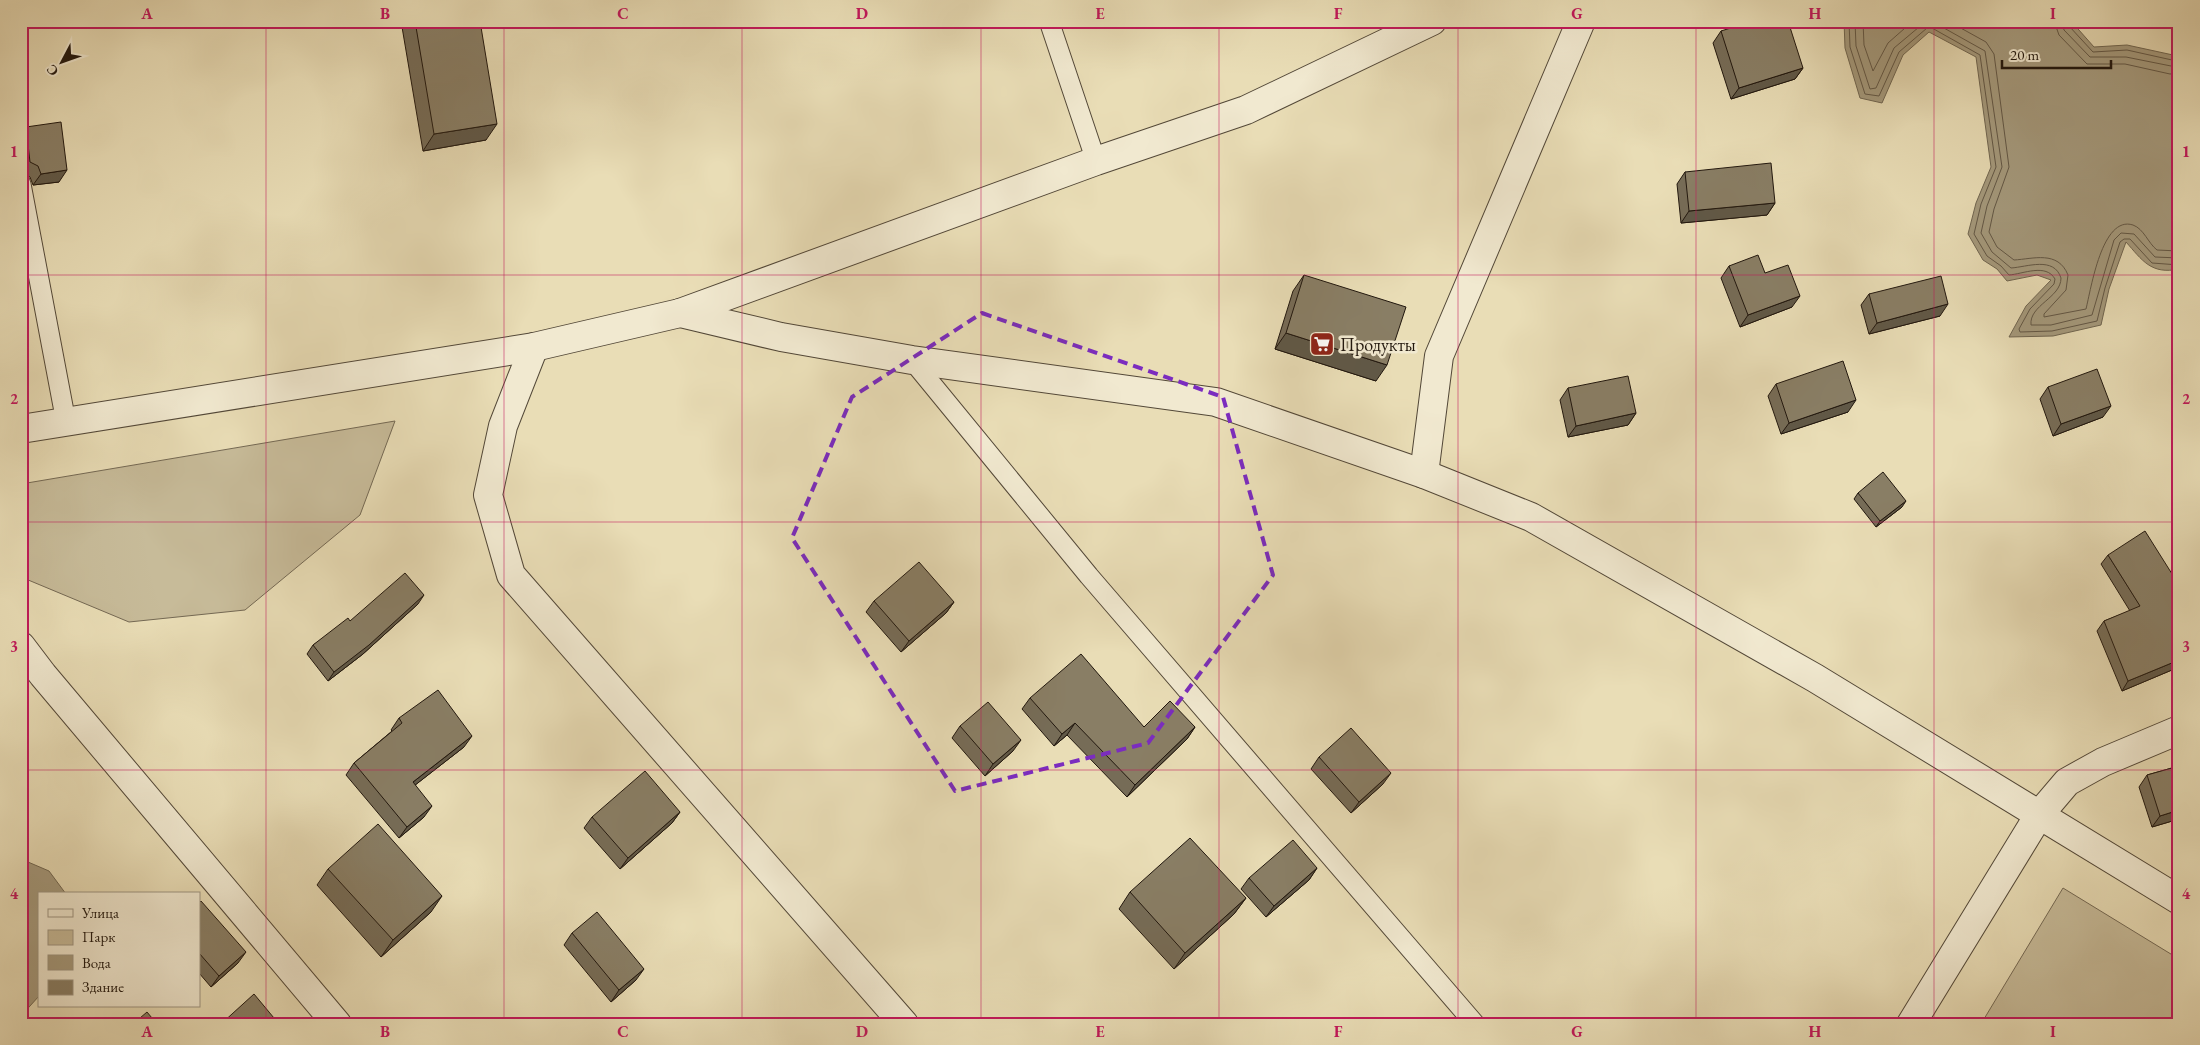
<svg xmlns="http://www.w3.org/2000/svg" width="2200" height="1045" viewBox="0 0 2200 1045" font-family="'EB Garamond',serif">
	<style>
		.green { fill: #c7bb99; stroke: #746954 }
		.water { fill: #a59a7d; stroke: #706651 }
		.lines { fill: none; stroke-linecap: round; stroke-linejoin: round }
		.shore { stroke: #635846; stroke-width: 1 }
		.service-casing { stroke: #534838; stroke-width: 21 }
		.minor-casing { stroke: #534838; stroke-width: 30 }
		.tertiary-casing { stroke: #534838; stroke-width: 30 }
		.service { stroke: #f1e9d0; stroke-width: 19 }
		.minor { stroke: #f1e9d0; stroke-width: 28 }
		.tertiary { stroke: #f1e9d0; stroke-width: 28 }
		.wall { fill: #766c57; stroke: #21170e }
		.shaded-wall { fill: #605847; stroke: #21170e }
		.building { fill: #897e65; stroke: #21170e }
		.marked { fill: none; stroke: #7b2cbf; stroke-width: 4; stroke-dasharray: 10 6; stroke-linejoin: round }
		.grid { fill: none; stroke: #c2185b; stroke-width: 1; stroke-opacity: 0.55 }
		.labels { text-anchor: middle; dominant-baseline: central; stroke-width: 5; stroke-linejoin: round; paint-order: stroke }
		.poi-label { font-size: 18px; fill: #21170e; stroke: #f1e9d0; text-anchor: start }
		.neatline { fill: none; stroke: #c2185b; stroke-width: 2 }
		.grid-label { font-size: 16px; text-anchor: middle; font-weight: bold; fill: #c2185b }
	</style>
	<rect width="100%" height="100%" fill="#e9ddb6"/>
	<filter id="stains"><feTurbulence type="fractalNoise" baseFrequency=".004" numOctaves="4"/><feColorMatrix values="0 0 0 0 .2 0 0 0 0 .09 0 0 0 0 .02 0 0 0 .5 -.17"/></filter>
	<radialGradient id="worn" r=".72"><stop offset=".6" stop-color="#630" stop-opacity="0"/><stop offset="1" stop-color="#630" stop-opacity=".3"/></radialGradient>
	<g class="green">
		<path d="M 395,421 L 360,515 L 245,610 L 129,622 L 21,577 L 21,484 Z"/>
		<path d="M 2063,888 L 2179,959 L 2179,1024 L 1981,1024 Z"/>
	</g>
	<g class="water">
		<path d="M 1844,21 L 2071,21 L 2094,47 L 2127,45 L 2173,55 L 2179,54 L 2179,269 C 2151,275 2142,260 2126,242 L 2109,289 L 2101,325 L 2053,336 L 2009,337 L 2026,306 L 2051,280 L 2037,275 L 2007,281 L 1997,269 L 1983,260 L 1968,234 L 1976,203 L 1991,167 L 1976,57 L 1929,32 L 1903,55 L 1882,103 L 1860,98 L 1845,48 Z"/>
		<path d="M 21,859 L 49,871 L 66,894 L 39,894 L 39,996 L 21,1016 Z"/>
	</g>
	<g class="lines">
		<g class="shore">
			<path d="M 1849,21 L 1850,47 L 1865,94 L 1879,96 L 1899,52 L 1927,28 L 1932,28 L 1980,55 L 1996,167 L 1981,204 L 1974,234 L 1987,256 L 2001,266 L 2009,275 C 2023,274 2046,263 2055,279 L 2054,284 L 2030,309 L 2019,329 L 2020,332 L 2052,331 L 2097,321 L 2105,288 L 2120,242 L 2124,239 L 2130,239 L 2152,263 L 2179,265"/>
			<path d="M 1855,21 L 1856,46 L 1870,89 L 1876,88 L 1894,48 L 1925,22 L 1935,23 L 1985,51 L 2002,167 L 1987,206 L 1981,233 L 1992,252 L 2011,268 C 2027,267 2054,256 2061,278 C 2061,298 2029,305 2031,325 L 2051,325 L 2092,315 L 2114,240 L 2121,233 L 2134,234 L 2155,257 L 2179,258"/>
			<path d="M 1863,21 L 1864,45 L 1873,71 L 1888,43 L 1913,21"/>
			<path d="M 1948,21 L 1986,42 L 1994,54 L 2009,167 L 1994,209 L 1989,232 L 1997,247 L 2014,260 C 2033,259 2058,250 2068,275 L 2066,290 L 2044,314 L 2044,317 L 2086,309 C 2091,289 2102,215 2133,225 C 2144,229 2148,243 2157,250 L 2179,251"/>
			<path d="M 2054,21 L 2059,35 L 2087,64 L 2125,64 L 2170,74 L 2179,73"/>
			<path d="M 2062,21 L 2064,30 L 2090,57 L 2126,57 L 2171,66 L 2179,66"/>
			<path d="M 2068,21 L 2069,26 L 2093,52 L 2127,50 L 2172,60 L 2179,59"/>
		</g>
		<defs>
			<g id="service">
				<path d="M 1049,21 L 1096,161"/>
				<path d="M 21,184 L 66,422"/>
				<path d="M 912,360 L 1089,576 L 1475,1024"/>
			</g>
			<g id="minor">
				<path d="M 680,313 L 1096,161 L 1246,110 L 1432,21"/>
				<path d="M 534,347 L 503,426 L 488,495 L 511,575 L 904,1024"/>
				<path d="M 1424,474 L 1439,356 L 1581,21"/>
				<path d="M 21,646 L 43,675 L 337,1024"/>
				<path d="M 1911,1024 L 2039,815 L 2067,782 L 2103,762 L 2179,730"/>
			</g>
			<path id="tertiary" d="M 21,429 L 534,347 L 680,313 L 781,337 L 912,360 L 1216,402 L 1424,474 L 1531,517 L 1815,678 L 2179,900"/>
		</defs>
		<use href="#service" class="service-casing"/>
		<use href="#minor" class="minor-casing"/>
		<use href="#tertiary" class="tertiary-casing"/>
		<use href="#service" class="service"/>
		<use href="#minor" class="minor"/>
		<use href="#tertiary" class="tertiary"/>
	</g>
	<g class="wall">
		<path d="M 401,21 L 480,21 L 486,140 L 423,151 Z"/>
		<path d="M 1721,31 L 1803,68 L 1795,79 L 1731,99 L 1713,43 Z"/>
		<path d="M 26,127 L 59,182 L 33,185 L 30,177 L 22,173 L 21,164 L 21,134 Z"/>
		<path d="M 1685,172 L 1775,203 L 1767,215 L 1681,223 L 1677,184 Z"/>
		<path d="M 1729,266 L 1765,273 L 1792,307 L 1740,327 L 1721,278 Z"/>
		<path d="M 1304,275 L 1376,381 L 1275,349 L 1293,291 Z"/>
		<path d="M 1869,294 L 1940,316 L 1869,334 L 1861,305 Z"/>
		<path d="M 1776,384 L 1848,412 L 1781,434 L 1768,396 Z"/>
		<path d="M 2048,387 L 2103,417 L 2053,436 L 2040,399 Z"/>
		<path d="M 1568,388 L 1636,413 L 1628,425 L 1568,437 L 1560,400 Z"/>
		<path d="M 1858,493 L 1902,507 L 1876,527 L 1854,499 Z"/>
		<path d="M 2108,555 L 2179,667 L 2122,691 L 2097,631 L 2104,621 L 2130,611 L 2101,564 Z"/>
		<path d="M 874,601 L 954,602 L 946,613 L 901,652 L 866,612 Z"/>
		<path d="M 418,604 L 363,654 L 328,681 L 307,654 L 313,645 L 350,621 Z"/>
		<path d="M 1030,698 L 1144,727 L 1195,727 L 1187,739 L 1127,797 L 1067,735 L 1054,746 L 1022,709 Z"/>
		<path d="M 399,718 L 464,747 L 415,785 L 424,817 L 399,838 L 346,775 L 354,763 L 392,731 L 391,730 Z"/>
		<path d="M 960,726 L 1013,751 L 985,776 L 952,738 Z"/>
		<path d="M 1319,757 L 1383,784 L 1351,813 L 1311,769 Z"/>
		<path d="M 2179,766 L 2179,819 L 2152,827 L 2139,787 L 2147,775 Z"/>
		<path d="M 680,812 L 672,823 L 620,869 L 584,828 L 592,817 Z"/>
		<path d="M 1317,868 L 1309,880 L 1266,917 L 1241,889 L 1249,878 Z"/>
		<path d="M 328,869 L 431,912 L 381,957 L 317,885 Z"/>
		<path d="M 1130,892 L 1246,898 L 1234,914 L 1174,969 L 1119,909 Z"/>
		<path d="M 199,903 L 238,963 L 211,987 L 199,973 Z"/>
		<path d="M 572,933 L 636,980 L 611,1002 L 564,945 Z"/>
	</g>
	<g class="shaded-wall">
		<path d="M 1803,68 L 1795,79 L 1731,99 L 1739,88 Z"/>
		<path d="M 497,124 L 486,140 L 423,151 L 434,134 Z"/>
		<path d="M 67,170 L 59,182 L 33,185 L 41,174 Z"/>
		<path d="M 1775,203 L 1767,215 L 1681,223 L 1689,211 Z"/>
		<path d="M 1800,296 L 1792,307 L 1740,327 L 1748,315 Z"/>
		<path d="M 1948,304 L 1940,316 L 1869,334 L 1877,323 Z"/>
		<path d="M 1286,333 L 1387,365 L 1376,381 L 1275,349 Z"/>
		<path d="M 1856,400 L 1848,412 L 1781,434 L 1789,423 Z"/>
		<path d="M 2111,406 L 2103,417 L 2053,436 L 2061,424 Z"/>
		<path d="M 1636,413 L 1628,425 L 1568,437 L 1576,426 Z"/>
		<path d="M 1906,501 L 1902,507 L 1876,527 L 1880,521 Z"/>
		<path d="M 424,595 L 418,604 L 363,654 L 328,681 L 334,672 Z"/>
		<path d="M 954,602 L 946,613 L 901,652 L 909,641 Z"/>
		<path d="M 2179,660 L 2179,667 L 2122,691 L 2128,681 Z"/>
		<path d="M 1075,723 L 1067,735 L 1054,746 L 1062,734 Z"/>
		<path d="M 1195,727 L 1187,739 L 1127,797 L 1135,785 Z"/>
		<path d="M 472,736 L 464,747 L 405,793 L 413,782 Z"/>
		<path d="M 1021,740 L 1013,751 L 985,776 L 993,764 Z"/>
		<path d="M 1391,773 L 1383,784 L 1351,813 L 1359,802 Z"/>
		<path d="M 432,806 L 424,817 L 399,838 L 407,827 Z"/>
		<path d="M 2179,810 L 2179,819 L 2152,827 L 2160,816 Z"/>
		<path d="M 680,812 L 672,823 L 620,869 L 628,858 Z"/>
		<path d="M 1317,868 L 1309,880 L 1266,917 L 1274,906 Z"/>
		<path d="M 442,896 L 431,912 L 381,957 L 393,940 Z"/>
		<path d="M 1246,898 L 1234,914 L 1174,969 L 1185,953 Z"/>
		<path d="M 246,952 L 238,963 L 211,987 L 219,976 Z"/>
		<path d="M 644,969 L 636,980 L 611,1002 L 619,990 Z"/>
	</g>
	<g class="building">
		<path d="M 415,21 L 480,21 L 497,124 L 434,134 Z"/>
		<path d="M 1753,21 L 1788,21 L 1803,68 L 1739,88 L 1721,31 Z"/>
		<path d="M 61,122 L 67,170 L 41,174 L 38,166 L 30,162 L 26,127 Z"/>
		<path d="M 1771,163 L 1775,203 L 1689,211 L 1685,172 Z"/>
		<path d="M 1758,255 L 1765,273 L 1788,265 L 1800,296 L 1748,315 L 1729,266 Z"/>
		<path d="M 1304,275 L 1406,307 L 1387,365 L 1286,333 Z"/>
		<path d="M 1941,276 L 1948,304 L 1877,323 L 1869,294 Z"/>
		<path d="M 1843,361 L 1856,400 L 1789,423 L 1776,384 Z"/>
		<path d="M 2097,369 L 2111,406 L 2061,424 L 2048,387 Z"/>
		<path d="M 1628,376 L 1636,413 L 1576,426 L 1568,388 Z"/>
		<path d="M 1883,472 L 1906,501 L 1880,521 L 1858,493 Z"/>
		<path d="M 2145,531 L 2179,585 L 2179,660 L 2128,681 L 2104,621 L 2140,606 L 2108,555 Z"/>
		<path d="M 919,562 L 954,602 L 909,641 L 874,601 Z"/>
		<path d="M 405,573 L 424,595 L 369,645 L 334,672 L 313,645 L 348,618 L 350,621 Z"/>
		<path d="M 1081,654 L 1144,727 L 1170,701 L 1195,727 L 1135,785 L 1075,723 L 1062,734 L 1030,698 Z"/>
		<path d="M 438,690 L 472,736 L 413,782 L 432,806 L 407,827 L 354,763 L 402,723 L 399,718 Z"/>
		<path d="M 988,702 L 1021,740 L 993,764 L 960,726 Z"/>
		<path d="M 1351,728 L 1391,773 L 1359,802 L 1319,757 Z"/>
		<path d="M 2179,766 L 2179,810 L 2160,816 L 2147,775 Z"/>
		<path d="M 645,771 L 680,812 L 628,858 L 592,817 Z"/>
		<path d="M 378,824 L 442,896 L 393,940 L 328,869 Z"/>
		<path d="M 1190,838 L 1246,898 L 1185,953 L 1130,892 Z"/>
		<path d="M 1293,840 L 1317,868 L 1274,906 L 1249,878 Z"/>
		<path d="M 201,901 L 246,952 L 219,976 L 199,953 L 199,903 Z"/>
		<path d="M 597,912 L 644,969 L 619,990 L 572,933 Z"/>
		<path d="M 254,994 L 279,1024 L 221,1024 Z"/>
		<path d="M 147,1012 L 157,1024 L 133,1024 Z"/>
	</g>
	<path class="marked" d="M 982,313 L 1223,397 L 1273,575 L 1148,743 L 955,791 L 792,538 L 852,397 Z"/>
	<path class="grid" d="M 266,21 L 266,1024M 504,21 L 504,1024M 742,21 L 742,1024M 981,21 L 981,1024M 1219,21 L 1219,1024M 1458,21 L 1458,1024M 1696,21 L 1696,1024M 1934,21 L 1934,1024M 21,275 L 2179,275M 21,522 L 2179,522M 21,770 L 2179,770"/>
	<defs>
		<symbol id="supermarket-square" viewBox="-11 -11 22 22"><rect x="-9" y="-9" width="18" height="18" rx="4" fill="#8f2418" stroke="#f1e9d0"/><path d="M-6-5.5h2.5l.6 2H6L4.5 2H-2.5L-4.4-4H-6ZM-1.5 3.2a1.3 1.3 0 1 0 .1 0ZM3 3.2a1.3 1.3 0 1 0 .1 0Z" fill="#fff"/></symbol>
	</defs>
	<g fill-rule="evenodd">
		<use href="#supermarket-square" x="1308" y="330" width="28" height="28"/>
	</g>
	<g class="labels">
		<g class="poi-label">
			<text x="1340" y="344">Продукты</text>
		</g>
	</g>
	<rect width="2200" height="1045" fill="none" stroke="#e9ddb6" stroke-width="55"/>
	<rect x="38" y="892" width="162" height="115" fill="#f1e9d0" stroke="#9e9582"/>
	<rect x="48" y="909" width="25" height="8" fill="#f1e9d0" stroke="#9e9582"/>
	<text x="82" y="918" font-size="15" fill="#21170e">Улица</text>
	<rect x="48" y="930" width="25" height="15" fill="#c7bb99" stroke="#9e9582"/>
	<text x="82" y="942" font-size="15" fill="#21170e">Парк</text>
	<rect x="48" y="955" width="25" height="15" fill="#a59a7d" stroke="#9e9582"/>
	<text x="82" y="968" font-size="15" fill="#21170e">Вода</text>
	<rect x="48" y="980" width="25" height="15" fill="#897e65" stroke="#9e9582"/>
	<text x="82" y="992" font-size="15" fill="#21170e">Здание</text>
	<g transform="translate(62 62) rotate(229)" stroke="#f1e9d0" stroke-width="4" paint-order="stroke">
	<path d="M0-4L9 19L0 12L-9 19Z" fill="#21170e"/>
	<text y="-8" font-size="14" font-weight="bold" text-anchor="middle" fill="#21170e">С</text>
	</g>
	<path d="M2002 60v8h109v-8" fill="none" stroke="#21170e" stroke-width="2.5"/>
	<text x="2010" y="60" font-size="15" fill="#21170e" stroke="#f1e9d0" stroke-width="4" paint-order="stroke">20 m</text>
	<rect x="28" y="28" width="2144" height="990" class="neatline"/>
	<g class="grid-label">
		<text x="147" y="19">A</text>
		<text x="385" y="19">B</text>
		<text x="623" y="19">C</text>
		<text x="862" y="19">D</text>
		<text x="1100" y="19">E</text>
		<text x="1338" y="19">F</text>
		<text x="1577" y="19">G</text>
		<text x="1815" y="19">H</text>
		<text x="2053" y="19">I</text>
		<text x="14" y="157">1</text>
		<text x="2186" y="157">1</text>
		<text x="14" y="404">2</text>
		<text x="2186" y="404">2</text>
		<text x="14" y="652">3</text>
		<text x="2186" y="652">3</text>
		<text x="14" y="899">4</text>
		<text x="2186" y="899">4</text>
		<text x="147" y="1037">A</text>
		<text x="385" y="1037">B</text>
		<text x="623" y="1037">C</text>
		<text x="862" y="1037">D</text>
		<text x="1100" y="1037">E</text>
		<text x="1338" y="1037">F</text>
		<text x="1577" y="1037">G</text>
		<text x="1815" y="1037">H</text>
		<text x="2053" y="1037">I</text>
	</g>
	<rect width="100%" height="100%" filter="url(#stains)"/>
	<rect width="100%" height="100%" fill="url(#worn)"/>
</svg>
